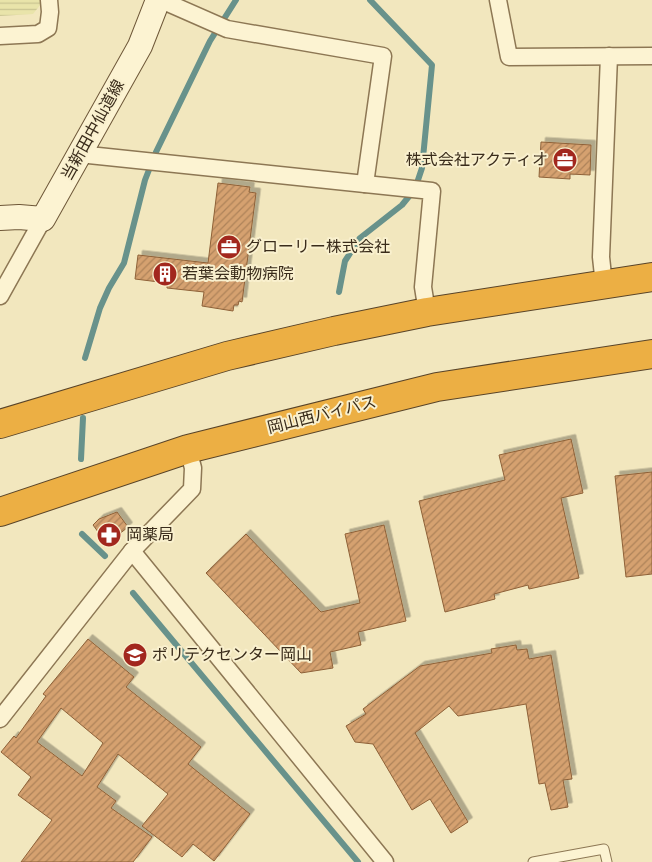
<svg xmlns="http://www.w3.org/2000/svg" width="652" height="862" viewBox="0 0 652 862" font-family="Spectral,'Noto Sans JP',serif">
	<style>
		.farmland { fill: url(#farmland-rules) }
		.lines { fill: none; stroke-linecap: round; stroke-linejoin: round }
		.stream { stroke: #68928b; stroke-width: 6 }
		.building { fill: url(#building-hatch); stroke: #8e6138; fill-rule: evenodd; filter: url(#shadow) }
		.lane-casing { stroke: #8d7754; stroke-width: 11 }
		.street-casing { stroke: #8d7754; stroke-width: 19 }
		.secondary-casing { stroke: #6e5738; stroke-width: 26 }
		.highway-casing { stroke: #594429; stroke-width: 30 }
		.lane { stroke: #fcf3d2; stroke-width: 9 }
		.street { stroke: #fcf3d2; stroke-width: 16 }
		.secondary { stroke: #fcf3d2; stroke-width: 24 }
		.highway { stroke: #ecaf44; stroke-width: 28 }
		.labels { text-anchor: middle; dominant-baseline: central; stroke-width: 4; stroke-linejoin: round; paint-order: stroke }
		.street-label { font-size: 16px; fill: #3a2c1b; stroke: #f9f0ce }
		.poi-label { font-size: 16px; fill: #3a2c1b; stroke: #f9f0ce; text-anchor: start }
	</style>
	<defs>
		<pattern id="farmland-rules" width="6" height="5" patternUnits="userSpaceOnUse" patternTransform="scale(1.25)"><rect width="6" height="5" fill="#e9e4aa"/><path d="M0 2.5h6" fill="none" stroke="#c9c492"/></pattern>
		<pattern id="building-hatch" width="6" height="6" patternUnits="userSpaceOnUse" patternTransform="scale(1.25)"><rect width="6" height="6" fill="#d5a16f"/><path d="M-1 1l2-2M0 6l6-6M5 7l2-2" fill="none" stroke="#ae835a"/></pattern>
		<filter id="shadow"><feDropShadow dx="4.5" dy="-4.5" stdDeviation="0" flood-color="#0004"/></filter>
	</defs>
	<rect width="100%" height="100%" fill="#f2e7be"/>
	<path class="farmland" d="M 0,0 L 40,0 L 41,4 L 33,14 L 0,16 Z"/>
	<g class="lines">
		<g class="stream">
			<path d="M 339,292 L 345,261 L 360,238 L 402,205 L 415,189 L 422,168 L 432,65 L 370,0"/>
			<path d="M 85,358 L 100,308 L 109,288 L 124,263 L 145,180 L 156,152 L 210,41 L 236,0"/>
			<path d="M 81,459 L 83,418"/>
			<path d="M 82,534 L 105,556"/>
			<path d="M 133,593 L 358,862"/>
		</g>
	</g>
	<g class="building">
		<path d="M 541,142 L 591,145 L 590,175 L 570,174 L 570,179 L 539,177 Z"/>
		<path d="M 218,183 L 250,187 L 249,192 L 256,193 L 242,302 L 239,301 L 238,305 L 234,305 L 233,311 L 202,306 L 204,292 L 167,288 L 167,283 L 135,279 L 138,255 L 208,263 Z"/>
		<path d="M 571,439 L 583,493 L 561,498 L 579,578 L 529,589 L 528,585 L 494,594 L 495,599 L 445,612 L 419,501 L 505,480 L 499,455 Z"/>
		<path d="M 652,472 L 652,574 L 626,577 L 615,476 Z"/>
		<path d="M 117,512 L 128,527 L 107,544 L 93,525 L 99,519 Z"/>
		<path d="M 384,525 L 406,621 L 358,632 L 361,645 L 330,652 L 333,668 L 301,673 L 206,573 L 246,534 L 321,612 L 360,603 L 345,534 Z"/>
		<path d="M 88,639 L 134,677 L 126,687 L 201,747 L 188,764 L 250,814 L 214,861 L 193,844 L 182,857 L 142,826 L 168,794 L 118,754 L 97,787 L 116,801 L 111,808 L 152,837 L 133,862 L 21,862 L 52,820 L 18,795 L 31,777 L 1,752 L 14,736 L 16,738 L 46,696 L 43,694 ZM 61,708 L 103,743 L 82,776 L 37,742 Z"/>
		<path d="M 516,645 L 517,650 L 527,649 L 529,659 L 551,655 L 572,779 L 563,780 L 568,807 L 551,810 L 545,783 L 539,784 L 526,704 L 458,716 L 449,706 L 415,733 L 468,822 L 451,833 L 430,799 L 412,810 L 373,744 L 355,742 L 346,726 L 366,714 L 363,709 L 420,666 L 492,653 L 491,649 Z"/>
	</g>
	<g class="lines">
		<defs>
			<path id="lane" d="M 533,862 L 604,849 L 607,862"/>
			<g id="street">
				<path d="M 161,0 L 227,29 L 383,56 L 365,184"/>
				<path d="M 498,0 L 509,57 L 652,56"/>
				<path d="M 0,36 L 38,34 L 48,28 L 50,12 L 49,0"/>
				<path d="M 79,154 L 432,191 L 423,287 L 427,312"/>
				<path d="M 604,285 L 601,257 L 609,56"/>
				<path d="M 0,296 L 43,219"/>
				<path d="M 132,551 L 385,862"/>
				<path d="M 0,719 L 132,551 L 192,489 L 193,468 L 188,449"/>
			</g>
			<path id="secondary" d="M 0,218 L 19,217 L 43,219 L 140,46 L 158,0"/>
			<g id="highway">
				<path d="M 0,424 L 227,356 L 334,331 L 427,312 L 652,277"/>
				<path d="M 0,512 L 188,449 L 437,387 L 652,354"/>
			</g>
		</defs>
		<use href="#lane" class="lane-casing"/>
		<use href="#street" class="street-casing"/>
		<use href="#secondary" class="secondary-casing"/>
		<use href="#highway" class="highway-casing"/>
		<use href="#lane" class="lane"/>
		<use href="#street" class="street"/>
		<use href="#secondary" class="secondary"/>
		<use href="#highway" class="highway"/>
	</g>
	<defs>
		<symbol id="office-disc" viewBox="-11 -11 22 22"><circle r="9.5" fill="#a2271e" stroke="#f9f0ce"/><path d="M-6-3h4V-5.5h4V-3h4V5H-6ZM-1-4.5V-3h2v-1.5ZM-6 0V1H6V0Z" fill="#fff"/></symbol>
		<symbol id="building-disc" viewBox="-11 -11 22 22"><circle r="9.5" fill="#a2271e" stroke="#f9f0ce"/><path d="M-4-6H4V6H1V3H-1V6H-4ZM-2.5-4.3h1.7v1.8h-1.7ZM.8-4.3h1.7v1.8H.8ZM-2.5-1h1.7V.8h-1.7ZM.8-1h1.7V.8H.8Z" fill="#fff"/></symbol>
		<symbol id="pharmacy-disc" viewBox="-11 -11 22 22"><circle r="9.5" fill="#a2271e" stroke="#f9f0ce"/><path d="M-2-6h4v4h4v4h-4v4h-4v-4h-4v-4h4Z" fill="#fff"/></symbol>
		<symbol id="school-disc" viewBox="-11 -11 22 22"><circle r="9.5" fill="#a2271e" stroke="#f9f0ce"/><path d="M0-5L7-2L0 1L-7-2ZM-4 1L0 2.5L4 1V4Q0 6-4 4Z" fill="#fff"/></symbol>
	</defs>
	<g fill-rule="evenodd">
		<use href="#office-disc" x="551" y="146" width="28" height="28"/>
		<use href="#office-disc" x="215" y="233" width="28" height="28"/>
		<use href="#building-disc" x="151" y="260" width="28" height="28"/>
		<use href="#pharmacy-disc" x="95" y="521" width="28" height="28"/>
		<use href="#school-disc" x="121" y="641" width="28" height="28"/>
	</g>
	<g class="labels">
		<g class="street-label">
			<text transform="translate(93 130) rotate(-61)">当新田中仙道線</text>
			<text transform="translate(322 415) rotate(-14)">岡山西バイパス</text>
		</g>
		<g class="poi-label">
			<text x="548" y="160" text-anchor="end">株式会社アクティオ</text>
			<text x="246" y="247">グローリー株式会社</text>
			<text x="182" y="274">若葉会動物病院</text>
			<text x="126" y="535">岡薬局</text>
			<text x="152" y="655">ポリテクセンター岡山</text>
		</g>
	</g>
</svg>
